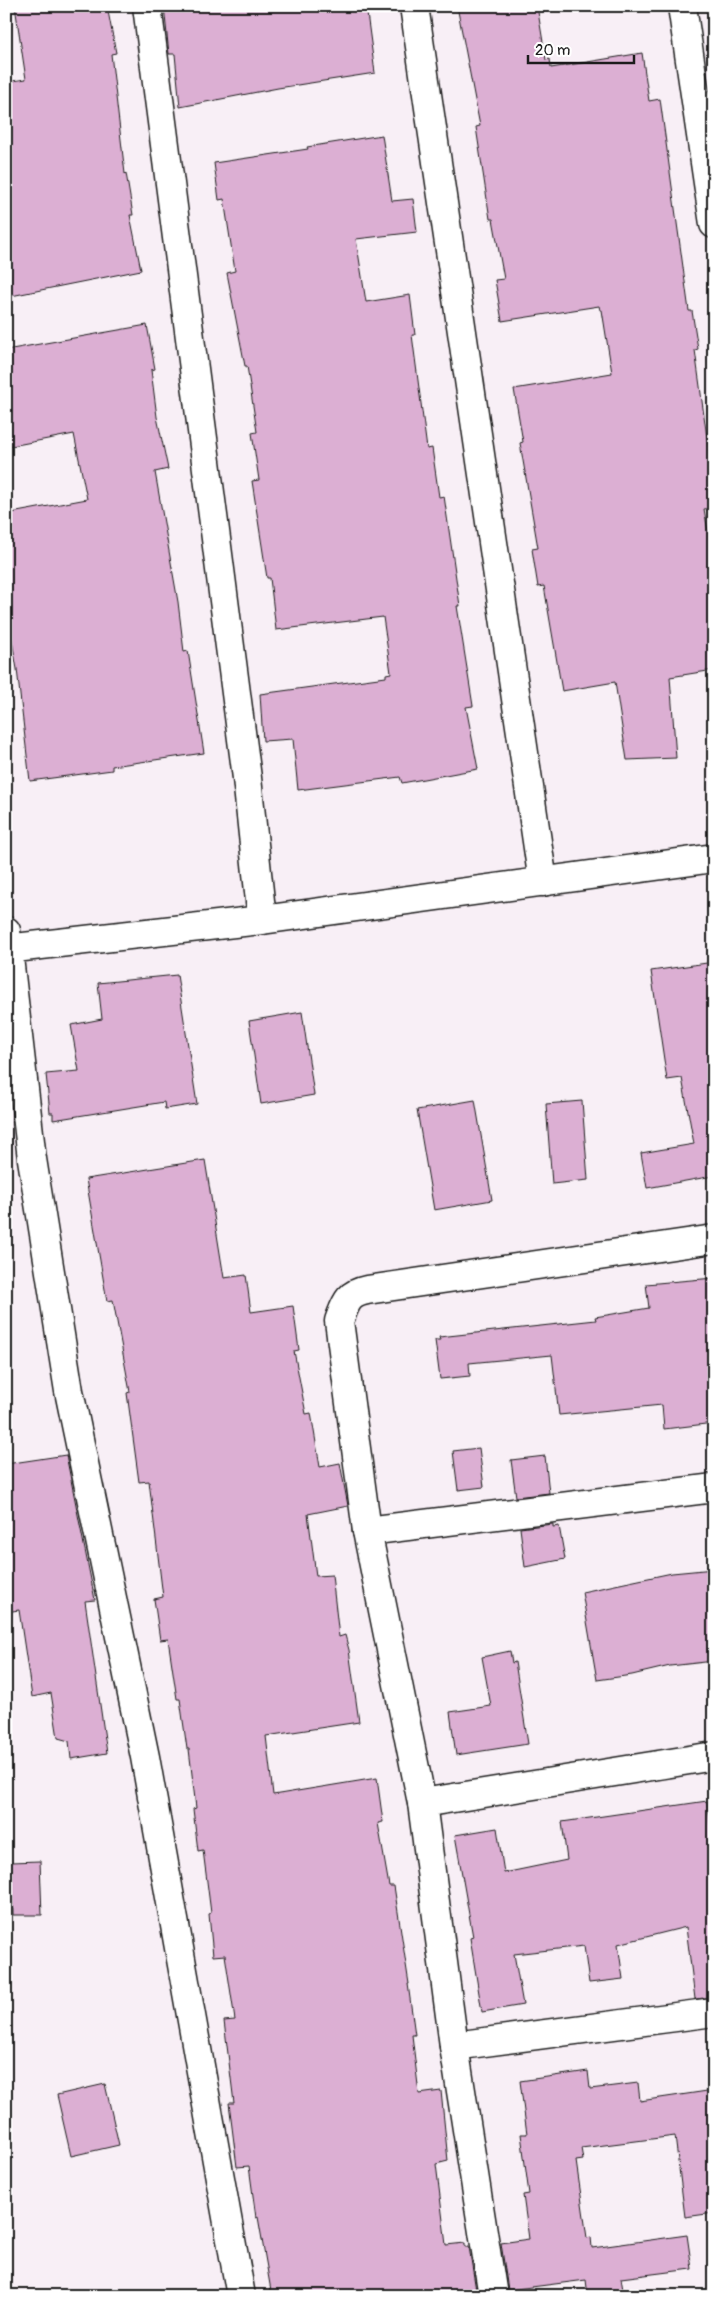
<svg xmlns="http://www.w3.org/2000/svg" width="720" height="2302" viewBox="0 0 720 2302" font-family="Pangolin,sans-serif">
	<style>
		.building { fill: #dcafd3; stroke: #1c1c1c }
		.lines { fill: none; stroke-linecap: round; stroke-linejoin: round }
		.street-casing { stroke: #1c1c1c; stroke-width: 31 }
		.secondary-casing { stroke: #1c1c1c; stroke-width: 31 }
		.street { stroke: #fff; stroke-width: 28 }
		.secondary { stroke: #fff; stroke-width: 28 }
	</style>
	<rect width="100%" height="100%" fill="#f8eff6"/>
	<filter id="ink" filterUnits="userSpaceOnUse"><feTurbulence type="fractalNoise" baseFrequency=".02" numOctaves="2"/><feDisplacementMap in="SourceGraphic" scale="10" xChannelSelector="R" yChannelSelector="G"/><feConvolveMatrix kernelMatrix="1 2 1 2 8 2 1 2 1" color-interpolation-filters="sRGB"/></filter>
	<g filter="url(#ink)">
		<g class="building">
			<path d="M 15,6 L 107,6 L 116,53 L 111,54 L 125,174 L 126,173 L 133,215 L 130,215 L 141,270 L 6,297 L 6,82 L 26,79 Z"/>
			<path d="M 164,6 L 366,6 L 375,73 L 278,88 L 180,107 L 175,54 L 169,54 Z"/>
			<path d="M 457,6 L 537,6 L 546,60 L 550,59 L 551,68 L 642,53 L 649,101 L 660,99 L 689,311 L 692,311 L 698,349 L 695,350 L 714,489 L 714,508 L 704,509 L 714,564 L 714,670 L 670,677 L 676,758 L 627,760 L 615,682 L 562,691 L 544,586 L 538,587 L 532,549 L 538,548 L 520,443 L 523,442 L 514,389 L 612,373 L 602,310 L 600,310 L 599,306 L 502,321 L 495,280 L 504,279 L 493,219 L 490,219 L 476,127 L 480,126 Z"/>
			<path d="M 382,135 L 392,201 L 413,199 L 417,232 L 356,239 L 366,302 L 410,295 L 415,335 L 412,335 L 427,449 L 432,448 L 439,497 L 444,496 L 460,606 L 457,606 L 473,706 L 466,707 L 478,769 L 402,783 L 400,777 L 298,790 L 293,739 L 263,741 L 260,694 L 386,677 L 386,674 L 391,673 L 383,617 L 276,630 L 270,578 L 267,578 L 252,481 L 259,480 L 252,433 L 257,432 L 247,366 L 245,366 L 227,273 L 235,271 L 224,199 L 219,200 L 214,163 L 308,149 L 307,147 Z"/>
			<path d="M 147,325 L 155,369 L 151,370 L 157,417 L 168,469 L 155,472 L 178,602 L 184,652 L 188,651 L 204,753 L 112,766 L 112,770 L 30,781 L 17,669 L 6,607 L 6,514 L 87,499 L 74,434 L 6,447 L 6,350 Z"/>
			<path d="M 714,962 L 713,1176 L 647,1188 L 641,1153 L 694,1144 L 682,1078 L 667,1080 L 651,971 Z"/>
			<path d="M 177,975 L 197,1104 L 165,1109 L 164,1102 L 53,1120 L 53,1113 L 50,1113 L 46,1074 L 79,1071 L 71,1025 L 102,1019 L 98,983 Z"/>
			<path d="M 302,1012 L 314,1095 L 261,1104 L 249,1021 Z"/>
			<path d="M 475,1100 L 492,1200 L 434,1210 L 417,1110 Z"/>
			<path d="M 582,1101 L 588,1180 L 552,1184 L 546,1104 Z"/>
			<path d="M 205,1160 L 224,1278 L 246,1275 L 251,1312 L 293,1306 L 299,1350 L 294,1351 L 306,1414 L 311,1413 L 320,1467 L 340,1463 L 348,1506 L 308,1514 L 316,1576 L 332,1575 L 339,1637 L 345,1635 L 349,1650 L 359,1722 L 266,1736 L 273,1795 L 377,1778 L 383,1822 L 378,1823 L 389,1886 L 394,1886 L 409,1984 L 408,1984 L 415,2035 L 412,2035 L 419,2094 L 441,2091 L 448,2161 L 436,2164 L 446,2245 L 465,2243 L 465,2247 L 469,2247 L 476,2290 L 444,2294 L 445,2296 L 272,2296 L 258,2217 L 256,2218 L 249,2166 L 237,2167 L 229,2103 L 234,2103 L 224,2021 L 235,2020 L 225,1955 L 213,1956 L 209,1914 L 211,1913 L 203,1850 L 198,1851 L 193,1809 L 196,1808 L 189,1749 L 187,1749 L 180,1699 L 177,1699 L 168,1639 L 160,1640 L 154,1599 L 163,1597 L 149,1481 L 139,1482 L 127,1393 L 130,1392 L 113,1300 L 107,1301 L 86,1179 Z"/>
			<path d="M 714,1278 L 714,1423 L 664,1429 L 662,1405 L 559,1415 L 552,1355 L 469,1363 L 470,1376 L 440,1379 L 435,1340 L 440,1340 L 439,1337 L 596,1320 L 595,1317 L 649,1308 L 646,1284 Z"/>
			<path d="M 479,1448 L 484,1487 L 458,1490 L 453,1451 Z"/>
			<path d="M 66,1455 L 95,1600 L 85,1601 L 107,1753 L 71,1759 L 69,1741 L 58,1738 L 51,1693 L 32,1697 L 19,1610 L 6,1612 L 6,1464 Z"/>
			<path d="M 545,1456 L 549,1493 L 516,1497 L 511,1460 Z"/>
			<path d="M 553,1524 L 553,1527 L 559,1526 L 565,1559 L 525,1567 L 520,1528 Z"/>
			<path d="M 714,1569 L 714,1661 L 670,1666 L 632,1675 L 597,1680 L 582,1592 L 672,1573 Z"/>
			<path d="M 510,1651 L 512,1663 L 515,1662 L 528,1744 L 456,1755 L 450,1712 L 491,1706 L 482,1657 Z"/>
			<path d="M 707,1801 L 714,1852 L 714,1997 L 695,1999 L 686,1927 L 618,1944 L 623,1979 L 589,1983 L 584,1946 L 514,1954 L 523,2005 L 482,2012 L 470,1938 L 473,1937 L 455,1835 L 497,1828 L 504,1873 L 567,1860 L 562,1822 Z"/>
			<path d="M 40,1861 L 42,1915 L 13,1915 L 11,1862 Z"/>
			<path d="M 588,2071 L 590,2089 L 638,2083 L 640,2101 L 714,2090 L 714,2213 L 685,2217 L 675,2136 L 581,2148 L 583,2160 L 576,2161 L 587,2238 L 591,2237 L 592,2248 L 687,2235 L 692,2269 L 621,2278 L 624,2296 L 588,2296 L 586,2280 L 508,2290 L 501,2243 L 529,2239 L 523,2195 L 529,2194 L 521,2134 L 527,2134 L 520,2081 Z"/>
			<path d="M 105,2084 L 119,2145 L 71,2156 L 57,2095 Z"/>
		</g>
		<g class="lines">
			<defs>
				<g id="street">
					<path d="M 147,6 L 247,778 L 262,920"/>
					<path d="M 414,6 L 543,882"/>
					<path d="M 682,6 L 714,224"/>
					<path d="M 6,931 L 32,1159 L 69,1391 L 145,1757 L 241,2296"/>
					<path d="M 367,1531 L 714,1488"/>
					<path d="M 422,1803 L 714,1756"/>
					<path d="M 454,2046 L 714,2012"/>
					<path d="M 493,2296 L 454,2046 L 422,1803 L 367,1531 L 339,1321 C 346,1303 347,1294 367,1290 L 714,1239"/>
				</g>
				<path id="secondary" d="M 6,949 L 262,920 L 714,858"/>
			</defs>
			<use href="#street" class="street-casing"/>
			<use href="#secondary" class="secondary-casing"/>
			<use href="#street" class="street"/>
			<use href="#secondary" class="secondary"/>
		</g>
	</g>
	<rect width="720" height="2302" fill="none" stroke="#fff" stroke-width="25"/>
	<rect x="12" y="12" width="695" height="2277" fill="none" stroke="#1c1c1c" stroke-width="2" filter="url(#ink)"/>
	<path d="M528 55v8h106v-8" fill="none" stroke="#1c1c1c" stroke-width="2.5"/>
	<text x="535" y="55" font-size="15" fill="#1c1c1c" stroke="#ffffff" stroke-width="4" paint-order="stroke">20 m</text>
</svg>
